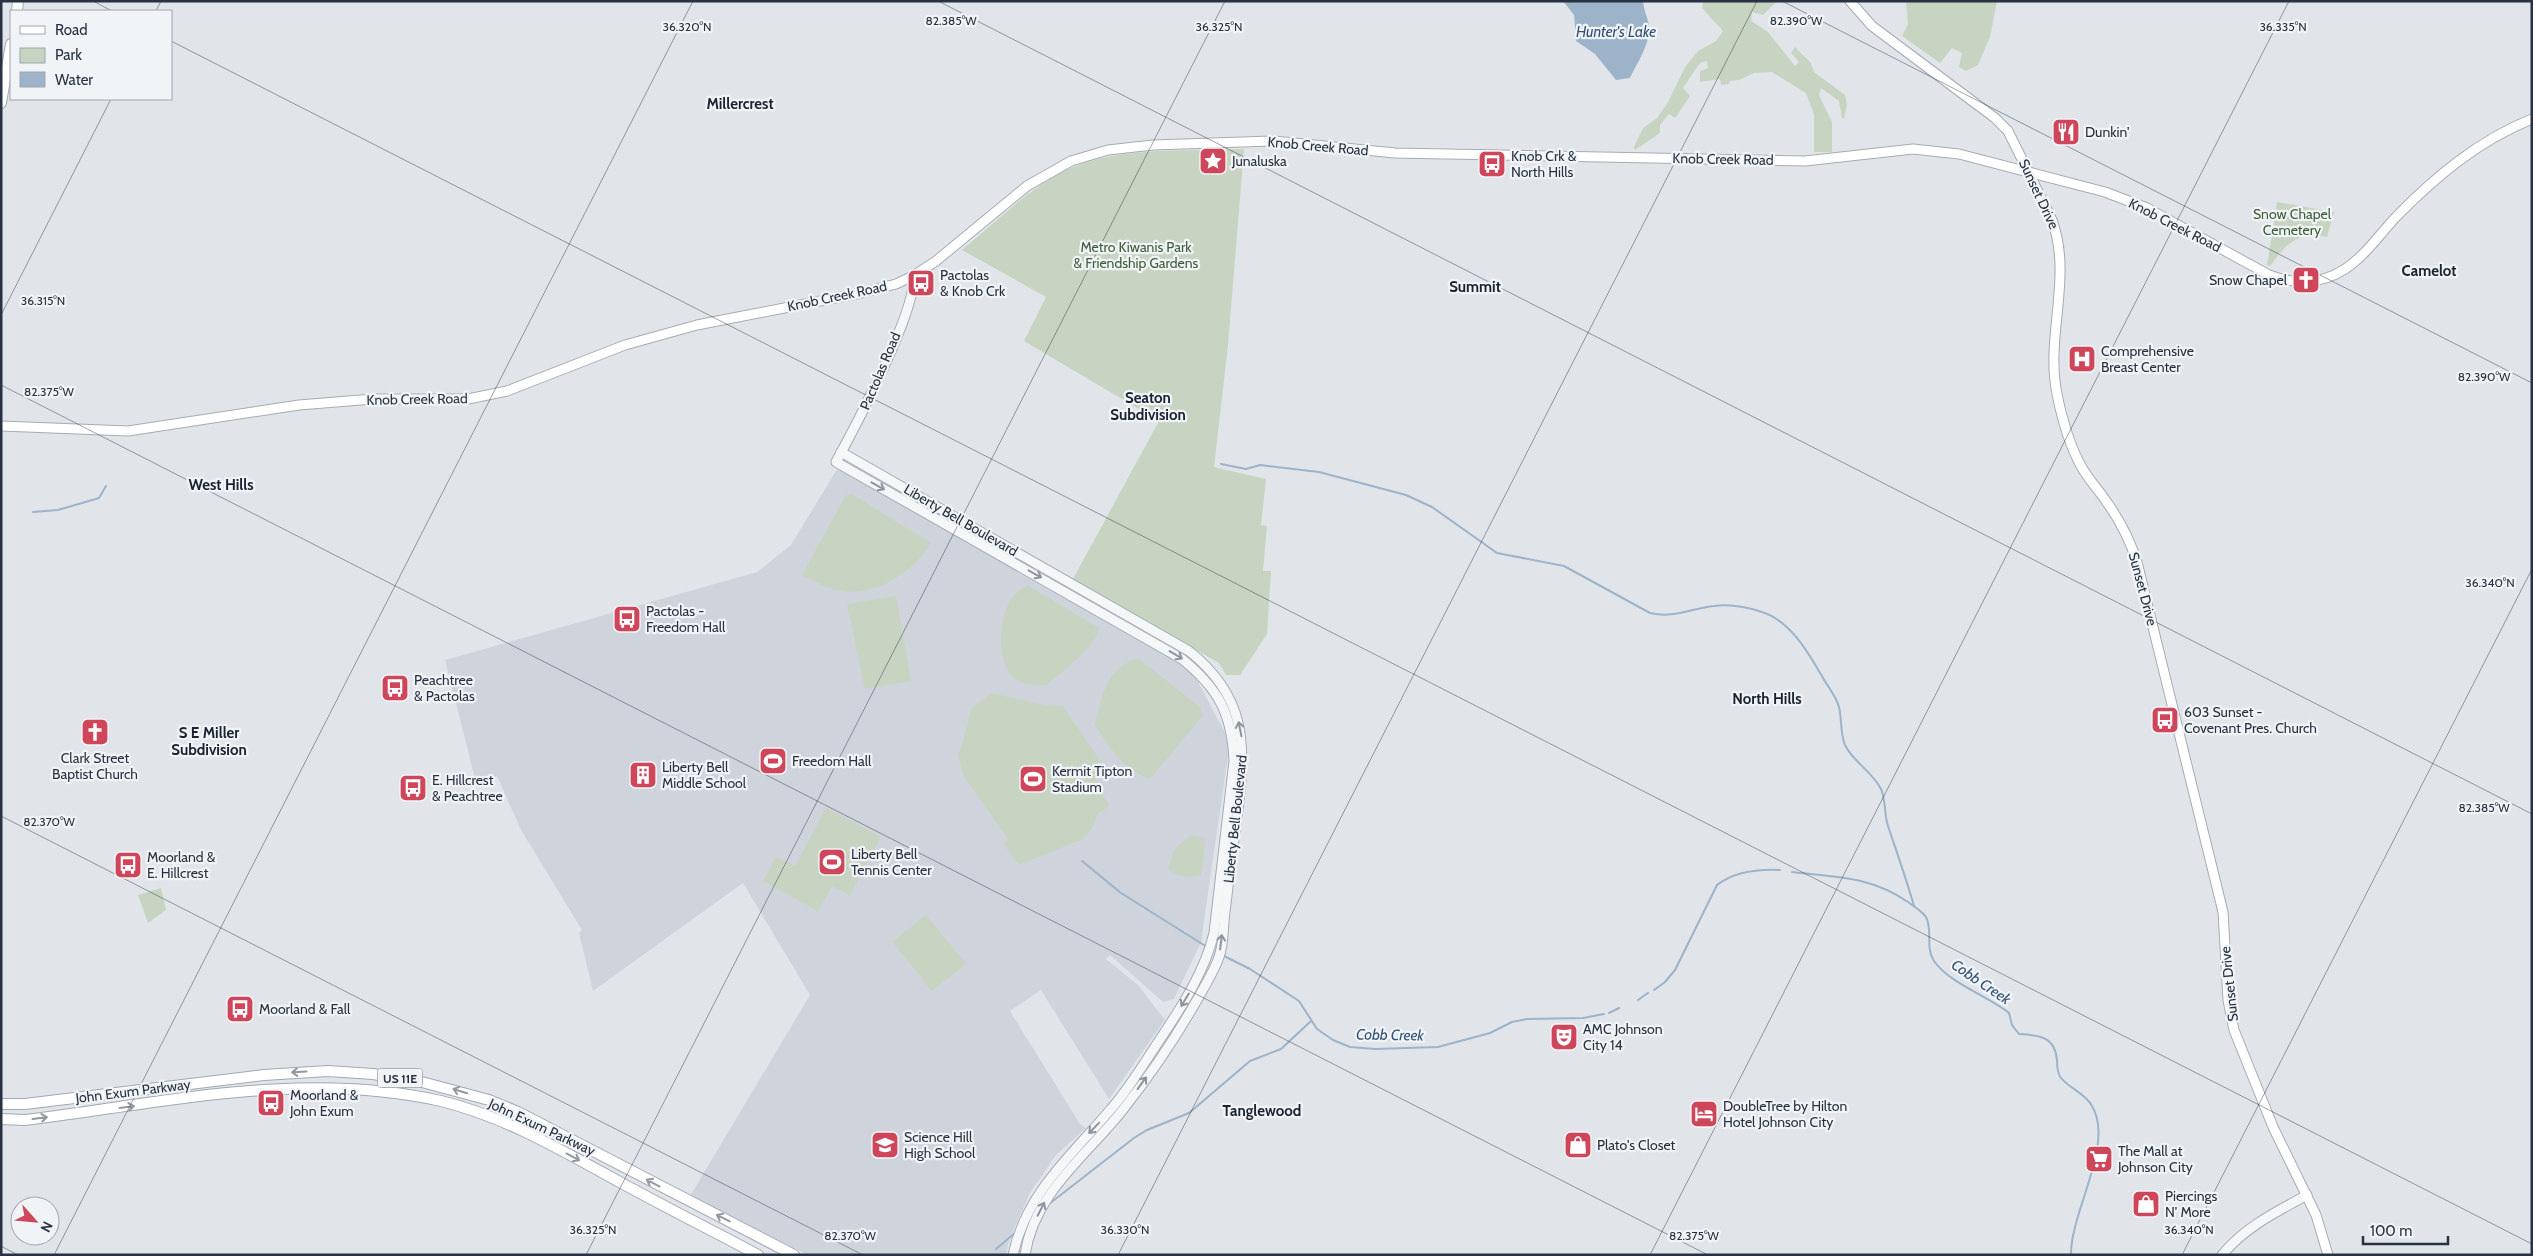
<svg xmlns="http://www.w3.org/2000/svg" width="2533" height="1256" viewBox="0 0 2533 1256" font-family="Cabin,sans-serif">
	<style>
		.built { fill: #cfd4dc }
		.green { fill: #c7d4c2 }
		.water { fill: #9cb3ca }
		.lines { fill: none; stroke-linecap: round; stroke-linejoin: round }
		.stream { stroke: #9cb3ca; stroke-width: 2 }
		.tertiary-casing { stroke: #a6acb4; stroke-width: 11 }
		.secondary-casing { stroke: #a6acb4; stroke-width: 11 }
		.primary-casing { stroke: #a0a9b6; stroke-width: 12 }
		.tertiary { stroke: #f4f6f8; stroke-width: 9 }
		.secondary { stroke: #fff; stroke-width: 9 }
		.primary { stroke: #fff; stroke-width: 10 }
		.oneway { stroke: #8e949d }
		.oneway2 { stroke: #9498a0 }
		.ticks { fill: none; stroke: #293242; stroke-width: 1; stroke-opacity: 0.45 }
		.labels { text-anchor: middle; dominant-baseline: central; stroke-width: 4.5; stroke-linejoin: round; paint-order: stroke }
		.shield { fill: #f1f4f7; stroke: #656c78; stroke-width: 1 }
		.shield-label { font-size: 12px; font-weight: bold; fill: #293242 }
		.poi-label { font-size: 14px; fill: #293242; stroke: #f1f4f7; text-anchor: start }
		.street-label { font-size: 14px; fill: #293242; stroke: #f1f4f7 }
		.park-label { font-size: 14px; fill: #3e5e37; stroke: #f1f4f7 }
		.water-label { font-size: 15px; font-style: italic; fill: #335176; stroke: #f1f4f7 }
		.neighbourhood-label { font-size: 15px; font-weight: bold; fill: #1b2333; stroke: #f1f4f7 }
		.ticks-label { font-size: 12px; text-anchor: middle; fill: #293242; stroke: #f1f4f7; stroke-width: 4.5; stroke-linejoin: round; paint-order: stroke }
	</style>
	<rect width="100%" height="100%" fill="#e1e5ea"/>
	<path class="built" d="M 842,461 L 1186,659 L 1230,742 L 1201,942 L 1174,999 L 1163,1002 L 1110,955 L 1106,959 L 1138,985 L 1165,1020 L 1109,1099 L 1041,990 L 1010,1011 L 1080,1124 L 1086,1128 L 1056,1155 L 1030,1193 L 1010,1238 L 1006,1255 L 808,1255 L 690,1196 L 810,995 L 743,883 L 593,991 L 579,933 L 582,930 L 521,830 L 497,776 L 477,786 L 445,660 L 757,572 L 791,545 Z"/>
	<g class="green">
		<path d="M 1703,1 L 1777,1 L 1763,15 L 1752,12 L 1751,21 L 1768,32 L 1795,66 L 1799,62 L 1791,53 L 1795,47 L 1811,63 L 1814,72 L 1845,95 L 1847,105 L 1844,119 L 1842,118 L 1839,101 L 1821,88 L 1819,95 L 1832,122 L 1832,152 L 1814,152 L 1814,114 L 1806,93 L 1772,72 L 1754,73 L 1739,80 L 1730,81 L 1729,84 L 1721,85 L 1720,79 L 1700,82 L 1700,71 L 1708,68 L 1707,61 L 1700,63 L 1683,88 L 1690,96 L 1675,118 L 1669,114 L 1660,125 L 1660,133 L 1635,150 L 1634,147 L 1643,128 L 1657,118 L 1667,104 L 1685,67 L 1698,51 L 1716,41 L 1723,31 L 1702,8 Z"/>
		<path d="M 1906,1 L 1997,1 L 1990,37 L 1978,65 L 1966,71 L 1959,67 L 1962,53 L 1952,48 L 1940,63 L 1902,36 L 1908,24 Z"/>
		<path d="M 1244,149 L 1228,345 L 1214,467 L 1266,479 L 1261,525 L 1267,526 L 1263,571 L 1271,571 L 1267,634 L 1240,675 L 1226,675 L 1219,663 L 1073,579 L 1159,421 L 1024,341 L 1046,297 L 962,250 C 991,226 1019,198 1051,178 C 1108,144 1181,152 1244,149 Z"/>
		<path d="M 2277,202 L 2334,212 L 2327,237 C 2300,230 2285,244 2271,265 L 2267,266 Z"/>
		<path d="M 852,494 L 931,543 C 913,572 877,596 842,591 C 828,589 815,582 802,575 L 846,495 Z"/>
		<path d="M 1027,585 L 1099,628 C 1099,644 1059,674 1047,685 C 1035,686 1023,686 1014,678 C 996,662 999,620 1010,601 C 1014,594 1020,590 1027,585 Z"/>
		<path d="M 896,596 L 911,681 L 865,689 L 847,604 Z"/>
		<path d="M 1138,658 L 1201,708 L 1202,717 L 1150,779 C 1125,771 1108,746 1095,725 C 1103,695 1105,669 1138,658 Z"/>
		<path d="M 991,693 L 1044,705 L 1063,706 L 1108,772 L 1094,783 L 1110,806 L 1098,813 L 1092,829 L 1081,840 L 1019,865 L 1003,843 L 1008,839 L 963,775 L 958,754 L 962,745 L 971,709 Z"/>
		<path d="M 826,808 L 881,837 L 850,895 L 832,886 L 818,911 L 763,881 L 776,857 L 795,866 Z"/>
		<path d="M 1192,835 L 1204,838 C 1206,850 1202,863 1201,875 C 1189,879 1179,876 1169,870 C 1171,851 1177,845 1192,835 Z"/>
		<path d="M 161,888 L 166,910 L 148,923 L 138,895 Z"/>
		<path d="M 926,915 L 966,964 L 932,991 L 892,942 Z"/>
	</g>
	<path class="water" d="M 1563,1 L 1643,1 C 1644,11 1647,16 1649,25 C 1651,43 1637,63 1630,78 L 1616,80 L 1595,54 L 1576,41 L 1574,15 Z"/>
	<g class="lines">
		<g class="stream">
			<path d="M 1221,464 L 1246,469 L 1260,465 L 1319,472 L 1406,495 L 1432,507 L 1497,553 L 1564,566 L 1650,613 C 1673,619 1692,608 1714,606 C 1730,604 1747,607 1762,612 C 1791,621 1809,654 1823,678 C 1828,687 1836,696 1839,707 C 1842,719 1840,733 1845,745 C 1853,762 1872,771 1881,789 C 1886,800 1884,815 1888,826 C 1897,853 1906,878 1914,906"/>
			<path d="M 33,512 L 58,510 L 99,498 L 106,486"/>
			<path d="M 1082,861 L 1121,893 L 1207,947"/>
			<path d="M 1792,872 C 1835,877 1871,876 1908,902 C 1913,906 1922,911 1926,917 C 1933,930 1925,948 1934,961 C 1949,983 1988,996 2009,1013 L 2012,1025 L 2019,1034 C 2038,1035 2055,1036 2057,1060 C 2057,1066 2057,1073 2061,1078 C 2070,1089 2085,1093 2092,1106 C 2115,1144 2070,1213 2071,1255"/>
			<path d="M 1222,955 L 1250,969 L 1299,1001 L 1317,1029 L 1333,1040 L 1350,1047 L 1375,1049 L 1438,1047 L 1490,1033 L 1512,1022 L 1527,1019 L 1583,1018 L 1604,1014"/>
			<path d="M 1654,990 L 1665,982 L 1675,970 L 1717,885 C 1734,872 1759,869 1780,870"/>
			<path d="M 1638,1000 L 1648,993"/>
			<path d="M 1609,1013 L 1619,1008"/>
			<path d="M 1049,1204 L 1134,1138 L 1147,1130 L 1189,1113 L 1250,1061 L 1281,1049 L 1311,1021"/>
			<path d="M 996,1249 L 1015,1233"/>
		</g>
		<defs>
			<g id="tertiary">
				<path d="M 913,276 C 919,306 853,431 836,462 L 1182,659 C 1219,689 1232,714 1234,761 L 1214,933 C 1204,975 1178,1012 1155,1047 C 1141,1068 1128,1090 1111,1109 C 1072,1155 1026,1193 1013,1255"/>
				<path d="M 841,452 L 1189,651 C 1246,696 1246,743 1238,810 C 1233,844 1229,878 1225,912 C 1223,926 1224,943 1219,957 C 1216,966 1211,975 1206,984 C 1183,1026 1155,1069 1125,1107 C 1089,1154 1034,1192 1025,1255"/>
				<path d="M 2222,1255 C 2245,1227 2276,1212 2307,1195"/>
			</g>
			<g id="secondary">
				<path d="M 1850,1 L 1872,26 L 1995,118 L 2008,131 L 2052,220 C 2073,277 2045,336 2057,394 C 2062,419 2069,444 2081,466 C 2088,479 2098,489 2106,501 C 2119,519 2130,540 2137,562 L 2223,912 L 2228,1000 L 2234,1030 L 2273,1127 L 2316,1215 L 2328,1255"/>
				<path d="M 1,426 L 128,431 L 299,405 L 373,399 L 468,399 L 507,391 L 625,345 L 697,325 L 861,293 L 896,284 L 913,276 L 936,261 L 1027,186 L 1071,161 L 1108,150 L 1153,145 L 1274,141 L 1395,153 L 1805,161 L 1913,149 L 1959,154 L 2105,192 L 2147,208 L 2269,275 C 2295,285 2322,284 2345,269 C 2365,256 2380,234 2396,217 C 2435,177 2479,140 2532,119"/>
			</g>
			<g id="primary">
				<path d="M 17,11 L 18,1"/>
				<path d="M 1,103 L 11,44"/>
				<path d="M 1,1104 L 25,1104 L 264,1075 L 328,1071 L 373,1074 L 418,1081 L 489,1100 L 518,1112 L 794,1255"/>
				<path d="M 1,1119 L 25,1120 C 162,1103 304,1070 441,1101 C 507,1117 568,1154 627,1186 C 671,1210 715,1232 758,1255"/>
			</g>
		</defs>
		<use href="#tertiary" class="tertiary-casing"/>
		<use href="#secondary" class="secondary-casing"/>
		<use href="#primary" class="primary-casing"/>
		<use href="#tertiary" class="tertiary"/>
		<use href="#secondary" class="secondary"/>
		<use href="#primary" class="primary"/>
	</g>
	<defs><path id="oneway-shaft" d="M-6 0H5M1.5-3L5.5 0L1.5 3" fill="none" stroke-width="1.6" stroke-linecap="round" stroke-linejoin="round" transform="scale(1.25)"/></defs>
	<g class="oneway">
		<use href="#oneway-shaft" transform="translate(878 486) rotate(29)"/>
		<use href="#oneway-shaft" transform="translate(1035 574) rotate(29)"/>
		<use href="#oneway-shaft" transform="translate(1176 655) rotate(31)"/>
		<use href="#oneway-shaft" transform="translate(1240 729) rotate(-101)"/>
		<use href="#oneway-shaft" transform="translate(1221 942) rotate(-83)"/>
		<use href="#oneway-shaft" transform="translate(1185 1000) rotate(121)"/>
		<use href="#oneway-shaft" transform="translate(1142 1083) rotate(-54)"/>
		<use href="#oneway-shaft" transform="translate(1094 1128) rotate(134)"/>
		<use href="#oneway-shaft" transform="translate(1041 1209) rotate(-63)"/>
	</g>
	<g class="oneway2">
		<use href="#oneway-shaft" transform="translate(299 1072) rotate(177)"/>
		<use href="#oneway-shaft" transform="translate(460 1091) rotate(-163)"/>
		<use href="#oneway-shaft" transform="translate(127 1107) rotate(-7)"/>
		<use href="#oneway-shaft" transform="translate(40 1118) rotate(-7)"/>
		<use href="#oneway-shaft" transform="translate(573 1157) rotate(28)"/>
		<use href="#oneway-shaft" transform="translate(653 1183) rotate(-152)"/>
		<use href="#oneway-shaft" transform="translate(723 1218) rotate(-153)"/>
	</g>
	<path class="ticks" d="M 93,1 L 112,11M 938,1 L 2532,814M 1782,1 L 2532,383M 156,11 L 161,1M 171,41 L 2532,1244M 1,315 L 111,99M 1,385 L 1708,1255M 1,816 L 863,1255M 1,1246 L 18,1255M 54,1255 L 693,1M 586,1255 L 1225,1M 1118,1255 L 1757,1M 1650,1255 L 2289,1M 2182,1255 L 2532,569"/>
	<defs>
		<symbol id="restaurant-square" viewBox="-11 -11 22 22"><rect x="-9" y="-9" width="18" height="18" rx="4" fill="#cf465b" stroke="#f1f4f7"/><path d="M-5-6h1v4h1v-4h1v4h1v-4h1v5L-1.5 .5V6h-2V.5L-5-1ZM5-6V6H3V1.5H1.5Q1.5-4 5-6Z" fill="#fff"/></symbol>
		<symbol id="sight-square" viewBox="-11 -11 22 22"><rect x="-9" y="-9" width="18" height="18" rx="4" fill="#cf465b" stroke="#f1f4f7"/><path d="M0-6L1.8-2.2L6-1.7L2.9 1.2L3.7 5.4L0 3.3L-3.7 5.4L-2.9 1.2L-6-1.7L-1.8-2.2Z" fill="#fff"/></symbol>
		<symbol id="bus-square" viewBox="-11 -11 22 22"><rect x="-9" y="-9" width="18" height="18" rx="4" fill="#cf465b" stroke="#f1f4f7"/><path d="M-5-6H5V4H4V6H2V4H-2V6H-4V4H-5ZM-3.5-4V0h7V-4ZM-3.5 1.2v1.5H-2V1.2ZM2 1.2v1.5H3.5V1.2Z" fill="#fff"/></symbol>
		<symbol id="church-square" viewBox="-11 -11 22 22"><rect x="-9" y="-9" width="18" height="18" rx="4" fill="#cf465b" stroke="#f1f4f7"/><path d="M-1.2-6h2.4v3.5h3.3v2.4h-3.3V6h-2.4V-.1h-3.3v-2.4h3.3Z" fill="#fff"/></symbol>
		<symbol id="hospital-square" viewBox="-11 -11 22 22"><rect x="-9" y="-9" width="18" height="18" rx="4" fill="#cf465b" stroke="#f1f4f7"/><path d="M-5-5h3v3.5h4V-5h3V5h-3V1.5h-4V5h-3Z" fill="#fff"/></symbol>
		<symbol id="stadium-square" viewBox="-11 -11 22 22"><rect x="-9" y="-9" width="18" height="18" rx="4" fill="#cf465b" stroke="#f1f4f7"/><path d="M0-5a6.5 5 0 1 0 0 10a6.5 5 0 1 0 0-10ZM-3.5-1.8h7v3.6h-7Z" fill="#fff"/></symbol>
		<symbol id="building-square" viewBox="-11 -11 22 22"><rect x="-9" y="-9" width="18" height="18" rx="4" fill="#cf465b" stroke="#f1f4f7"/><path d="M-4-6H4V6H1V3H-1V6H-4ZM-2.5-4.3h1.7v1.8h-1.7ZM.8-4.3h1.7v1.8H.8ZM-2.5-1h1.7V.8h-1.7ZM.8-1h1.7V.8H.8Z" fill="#fff"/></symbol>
		<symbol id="theatre-square" viewBox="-11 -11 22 22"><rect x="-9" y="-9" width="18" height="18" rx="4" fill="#cf465b" stroke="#f1f4f7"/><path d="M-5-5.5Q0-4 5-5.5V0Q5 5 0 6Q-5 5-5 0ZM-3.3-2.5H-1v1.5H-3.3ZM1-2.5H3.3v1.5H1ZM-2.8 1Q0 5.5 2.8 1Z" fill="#fff"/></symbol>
		<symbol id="hotel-square" viewBox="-11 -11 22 22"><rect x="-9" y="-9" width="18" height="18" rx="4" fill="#cf465b" stroke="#f1f4f7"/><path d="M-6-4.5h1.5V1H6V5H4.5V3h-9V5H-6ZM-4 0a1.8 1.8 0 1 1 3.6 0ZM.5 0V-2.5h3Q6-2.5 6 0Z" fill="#fff"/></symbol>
		<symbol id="school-square" viewBox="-11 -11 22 22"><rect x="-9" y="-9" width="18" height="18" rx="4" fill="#cf465b" stroke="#f1f4f7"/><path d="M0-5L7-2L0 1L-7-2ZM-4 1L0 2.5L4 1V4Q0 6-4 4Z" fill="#fff"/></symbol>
		<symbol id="shop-square" viewBox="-11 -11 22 22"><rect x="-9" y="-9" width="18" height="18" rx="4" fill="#cf465b" stroke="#f1f4f7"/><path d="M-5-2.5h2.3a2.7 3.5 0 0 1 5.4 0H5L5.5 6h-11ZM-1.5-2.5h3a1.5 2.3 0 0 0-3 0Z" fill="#fff"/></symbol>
		<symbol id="supermarket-square" viewBox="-11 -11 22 22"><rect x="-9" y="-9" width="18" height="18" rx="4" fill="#cf465b" stroke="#f1f4f7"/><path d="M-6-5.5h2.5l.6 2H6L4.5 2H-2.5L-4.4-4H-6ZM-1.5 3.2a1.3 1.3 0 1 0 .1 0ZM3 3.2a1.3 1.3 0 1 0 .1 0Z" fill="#fff"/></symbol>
	</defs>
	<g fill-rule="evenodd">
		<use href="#restaurant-square" x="2050" y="116" width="32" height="32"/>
		<use href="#sight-square" x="1197" y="145" width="32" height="32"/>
		<use href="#bus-square" x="1476" y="148" width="32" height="32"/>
		<use href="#church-square" x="2290" y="264" width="32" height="32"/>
		<use href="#bus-square" x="905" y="267" width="32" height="32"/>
		<use href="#hospital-square" x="2066" y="343" width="32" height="32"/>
		<use href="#bus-square" x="611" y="603" width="32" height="32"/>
		<use href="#bus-square" x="379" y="672" width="32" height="32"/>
		<use href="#bus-square" x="2149" y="704" width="32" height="32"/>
		<use href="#church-square" x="79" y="716" width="32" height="32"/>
		<use href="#stadium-square" x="757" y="745" width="32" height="32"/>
		<use href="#building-square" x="627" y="759" width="32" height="32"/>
		<use href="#stadium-square" x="1017" y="763" width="32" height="32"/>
		<use href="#bus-square" x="397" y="772" width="32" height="32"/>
		<use href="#stadium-square" x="816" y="846" width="32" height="32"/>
		<use href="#bus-square" x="112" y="849" width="32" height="32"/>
		<use href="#bus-square" x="224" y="993" width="32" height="32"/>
		<use href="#theatre-square" x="1548" y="1021" width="32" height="32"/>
		<use href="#bus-square" x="255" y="1087" width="32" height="32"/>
		<use href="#hotel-square" x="1688" y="1098" width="32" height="32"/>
		<use href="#school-square" x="869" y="1129" width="32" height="32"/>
		<use href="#shop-square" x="1562" y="1129" width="32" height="32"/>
		<use href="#supermarket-square" x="2083" y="1143" width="32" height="32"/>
		<use href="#shop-square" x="2130" y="1188" width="32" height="32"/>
	</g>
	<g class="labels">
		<rect class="shield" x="377.5" y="1068.5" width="45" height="19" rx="4"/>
		<g class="shield-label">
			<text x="400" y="1078">US 11E</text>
		</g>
		<g class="poi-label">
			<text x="2085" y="132">Dunkin'</text>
			<text x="1511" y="156">Knob Crk &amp;<tspan x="1511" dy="16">North Hills</tspan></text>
			<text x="1232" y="161">Junaluska</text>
			<text x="940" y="275">Pactolas<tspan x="940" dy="16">&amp; Knob Crk</tspan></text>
			<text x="2287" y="280" text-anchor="end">Snow Chapel</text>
			<text x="2101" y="351">Comprehensive<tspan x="2101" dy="16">Breast Center</tspan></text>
			<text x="646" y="611">Pactolas -<tspan x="646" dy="16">Freedom Hall</tspan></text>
			<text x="414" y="680">Peachtree<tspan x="414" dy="16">&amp; Pactolas</tspan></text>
			<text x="2184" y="712">603 Sunset -<tspan x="2184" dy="16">Covenant Pres. Church</tspan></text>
			<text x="95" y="758" text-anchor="middle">Clark Street<tspan x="95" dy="16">Baptist Church</tspan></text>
			<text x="792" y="761">Freedom Hall</text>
			<text x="662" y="767">Liberty Bell<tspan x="662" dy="16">Middle School</tspan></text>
			<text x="1052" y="771">Kermit Tipton<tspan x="1052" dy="16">Stadium</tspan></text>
			<text x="432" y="780">E. Hillcrest<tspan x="432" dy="16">&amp; Peachtree</tspan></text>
			<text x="851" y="854">Liberty Bell<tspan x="851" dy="16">Tennis Center</tspan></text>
			<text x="147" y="857">Moorland &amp;<tspan x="147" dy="16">E. Hillcrest</tspan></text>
			<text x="259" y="1009">Moorland &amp; Fall</text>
			<text x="1583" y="1029">AMC Johnson<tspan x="1583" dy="16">City 14</tspan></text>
			<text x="290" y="1095">Moorland &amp;<tspan x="290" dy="16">John Exum</tspan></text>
			<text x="1723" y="1106">DoubleTree by Hilton<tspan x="1723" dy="16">Hotel Johnson City</tspan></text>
			<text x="904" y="1137">Science Hill<tspan x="904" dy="16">High School</tspan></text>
			<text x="1597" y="1145">Plato's Closet</text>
			<text x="2118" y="1151">The Mall at<tspan x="2118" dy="16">Johnson City</tspan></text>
			<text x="2165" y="1196">Piercings<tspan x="2165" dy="16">N' More</tspan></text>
		</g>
		<g class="street-label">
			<text transform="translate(1318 146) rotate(5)">Knob Creek Road</text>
			<text transform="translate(1723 159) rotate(1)">Knob Creek Road</text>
			<text transform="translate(2039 194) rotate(65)">Sunset Drive</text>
			<text transform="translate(2175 225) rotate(27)">Knob Creek Road</text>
			<text transform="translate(837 296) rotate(-12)">Knob Creek Road</text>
			<text transform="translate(880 371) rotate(-67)">Pactolas Road</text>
			<text transform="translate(417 399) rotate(-1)">Knob Creek Road</text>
			<text transform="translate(961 520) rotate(30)">Liberty Bell Boulevard</text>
			<text transform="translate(2143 589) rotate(75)">Sunset Drive</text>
			<text transform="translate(1235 819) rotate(-84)">Liberty Bell Boulevard</text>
			<text transform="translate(2229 984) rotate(-96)">Sunset Drive</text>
			<text transform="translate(133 1091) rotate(-7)">John Exum Parkway</text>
			<text transform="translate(542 1127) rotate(25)">John Exum Parkway</text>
		</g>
		<g class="park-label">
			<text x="2292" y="214">Snow Chapel<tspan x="2292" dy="16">Cemetery</tspan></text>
			<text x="1136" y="247">Metro Kiwanis Park<tspan x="1136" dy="16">&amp; Friendship Gardens</tspan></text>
		</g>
		<g class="water-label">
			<text x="1616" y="32">Hunter's Lake</text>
			<text transform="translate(1981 982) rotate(34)">Cobb Creek</text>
			<text transform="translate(1390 1035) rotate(1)">Cobb Creek</text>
		</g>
		<g class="neighbourhood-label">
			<text x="740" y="104">Millercrest</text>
			<text x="2429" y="271">Camelot</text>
			<text x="1475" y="287">Summit</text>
			<text x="1148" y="398">Seaton<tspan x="1148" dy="17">Subdivision</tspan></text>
			<text x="221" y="485">West Hills</text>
			<text x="1767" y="699">North Hills</text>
			<text x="209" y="733">S E Miller<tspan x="209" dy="17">Subdivision</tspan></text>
			<text x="1262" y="1111">Tanglewood</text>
		</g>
	</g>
	<g class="ticks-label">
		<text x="951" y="25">82.385°W</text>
		<text x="1796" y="25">82.390°W</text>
		<text x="687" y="31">36.320°N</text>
		<text x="1219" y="31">36.325°N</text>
		<text x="2283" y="31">36.335°N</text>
		<text x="43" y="305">36.315°N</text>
		<text x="2484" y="381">82.390°W</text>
		<text x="49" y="396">82.375°W</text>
		<text x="2490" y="587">36.340°N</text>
		<text x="2484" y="812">82.385°W</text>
		<text x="49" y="826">82.370°W</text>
		<text x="593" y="1234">36.325°N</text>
		<text x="1125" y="1234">36.330°N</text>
		<text x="2189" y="1234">36.340°N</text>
		<text x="1694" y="1240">82.375°W</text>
		<text x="850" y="1240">82.370°W</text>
	</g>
	<rect width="2533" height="1256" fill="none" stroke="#293242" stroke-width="5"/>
	<rect x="10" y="10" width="162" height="90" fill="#f1f4f7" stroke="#a1a6af"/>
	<rect x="20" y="26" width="25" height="8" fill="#ffffff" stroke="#a1a6af"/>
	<text x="55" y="35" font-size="15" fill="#293242">Road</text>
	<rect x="20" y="48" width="25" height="15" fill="#c7d4c2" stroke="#a1a6af"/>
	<text x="55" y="60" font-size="15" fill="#293242">Park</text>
	<rect x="20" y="72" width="25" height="15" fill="#9cb3ca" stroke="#a1a6af"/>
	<text x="55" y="85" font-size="15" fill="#293242">Water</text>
	<g transform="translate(35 1221) rotate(117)"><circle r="24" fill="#f1f4f7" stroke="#a1a6af"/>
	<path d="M0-4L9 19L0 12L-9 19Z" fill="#cf465b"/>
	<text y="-8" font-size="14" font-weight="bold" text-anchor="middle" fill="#293242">N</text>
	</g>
	<path d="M2363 1236v8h85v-8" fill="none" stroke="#293242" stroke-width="2.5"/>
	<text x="2370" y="1236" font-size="15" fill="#293242" stroke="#f1f4f7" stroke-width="4" paint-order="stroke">100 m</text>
</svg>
